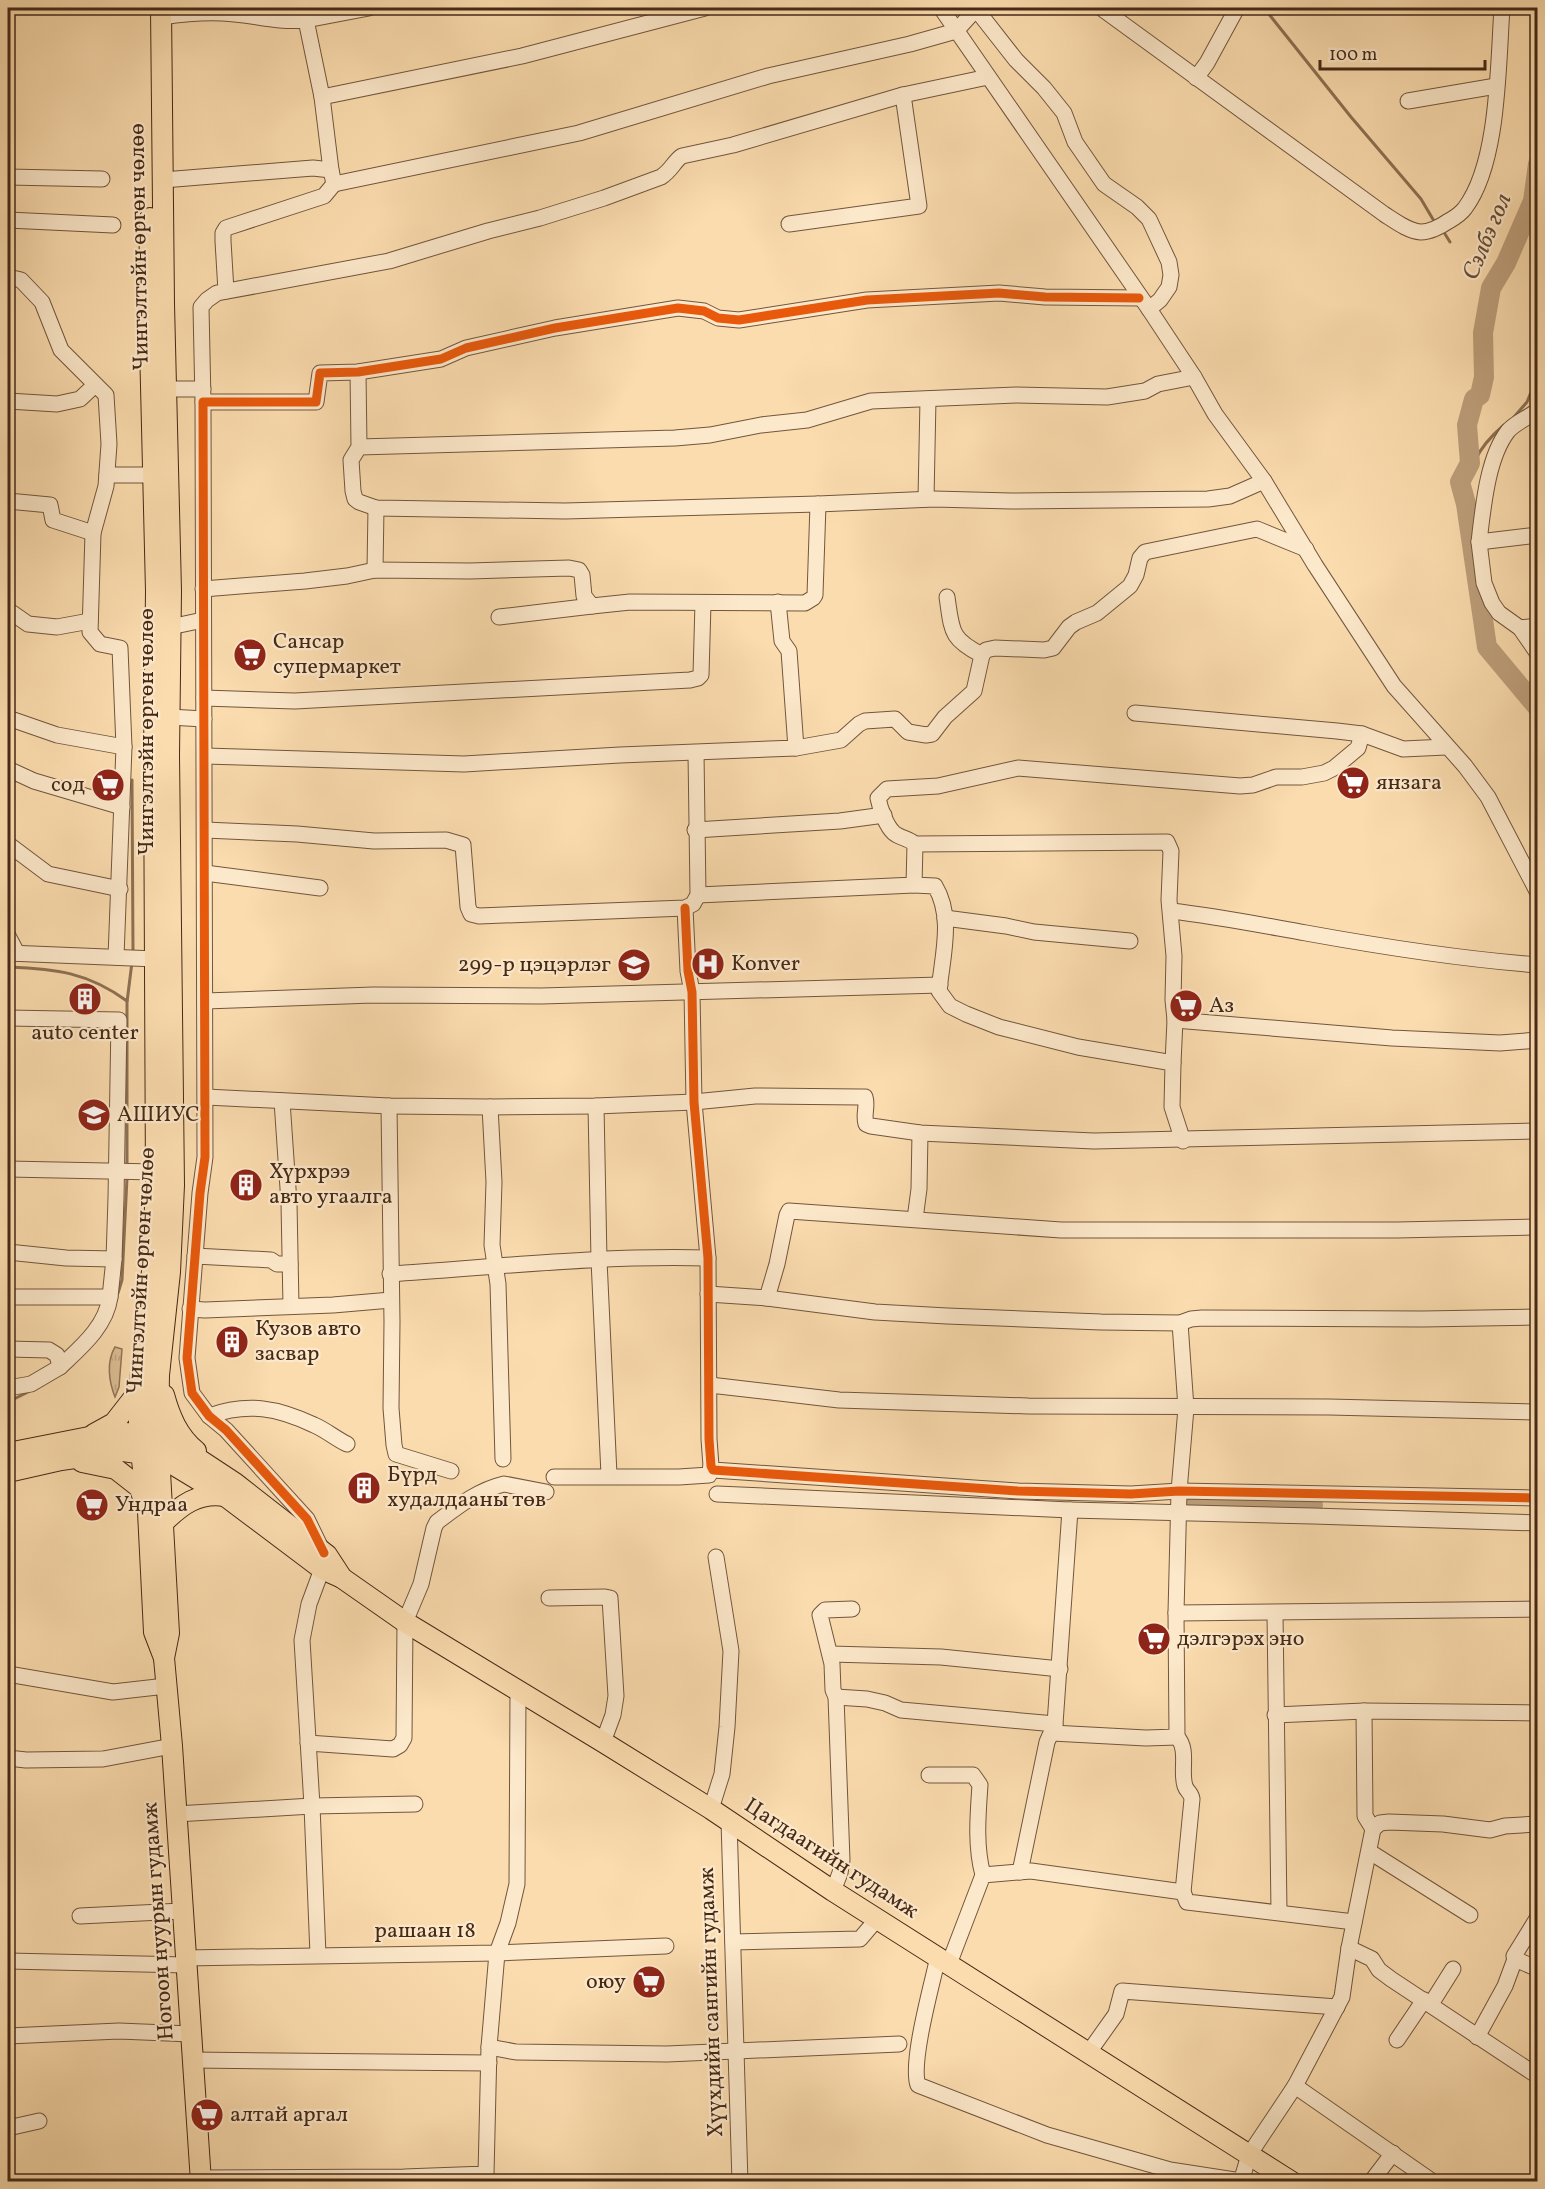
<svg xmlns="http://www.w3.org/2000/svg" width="1545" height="2189" viewBox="0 0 1545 2189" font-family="Vollkorn,serif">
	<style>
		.grass { fill: url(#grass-tufts); stroke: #907456; stroke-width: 1.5 }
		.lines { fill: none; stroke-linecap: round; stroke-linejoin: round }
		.stream { stroke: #8d7053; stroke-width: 3 }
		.river { stroke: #bd9f7b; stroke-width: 20 }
		.minor-casing { stroke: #72563d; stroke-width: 17 }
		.major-casing { stroke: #452917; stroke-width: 22 }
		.minor { stroke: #fce8ca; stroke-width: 15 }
		.major { stroke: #fbdcae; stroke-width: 20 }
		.cycleway-casing { stroke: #fce8ca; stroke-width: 13 }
		.cycleway { stroke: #e8590c; stroke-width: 9 }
		.labels { text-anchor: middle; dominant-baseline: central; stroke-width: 4.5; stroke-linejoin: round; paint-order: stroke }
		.street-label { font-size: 22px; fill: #452917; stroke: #fce8ca }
		.poi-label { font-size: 22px; fill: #452917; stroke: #fce8ca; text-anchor: start }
		.water-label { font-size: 24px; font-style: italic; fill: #694c35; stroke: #fce8ca }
	</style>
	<defs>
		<pattern id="grass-tufts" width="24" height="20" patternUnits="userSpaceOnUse" patternTransform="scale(1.5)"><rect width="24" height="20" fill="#dcbe94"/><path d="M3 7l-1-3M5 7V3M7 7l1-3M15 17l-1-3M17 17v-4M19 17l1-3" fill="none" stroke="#bea37f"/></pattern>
	</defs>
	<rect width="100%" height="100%" fill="#fbdcae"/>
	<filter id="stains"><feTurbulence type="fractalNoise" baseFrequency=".00333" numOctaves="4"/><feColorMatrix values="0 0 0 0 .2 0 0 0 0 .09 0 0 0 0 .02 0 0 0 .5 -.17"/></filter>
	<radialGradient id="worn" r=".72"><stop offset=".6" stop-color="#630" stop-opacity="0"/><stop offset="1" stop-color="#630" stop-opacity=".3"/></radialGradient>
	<path class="grass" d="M 115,1347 L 122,1349 L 119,1387 L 115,1397 C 109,1382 106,1362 115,1347 Z"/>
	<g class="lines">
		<g class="stream">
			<path d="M 1264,8 L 1351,117 L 1421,199 L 1434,221"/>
			<path d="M 1445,234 L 1450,242"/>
			<path d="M 1514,417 L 1527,402 L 1538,375"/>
			<path d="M 1466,504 C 1468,468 1476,449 1504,425"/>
			<path d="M 132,780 L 133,952"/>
			<path d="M 8,967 C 56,969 87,972 127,1001"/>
			<path d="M 127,1168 L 127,1002 L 132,962"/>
			<path d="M 118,1293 L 122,1280 L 127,1178"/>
			<path d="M 8,1402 L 30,1391"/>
		</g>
		<g class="river">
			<path d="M 1538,164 L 1533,201 L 1506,263 L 1491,288 L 1483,333 L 1484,377 L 1480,395 L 1474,399 L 1467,425 L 1470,463 L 1460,482 L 1466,504 L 1487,647 L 1538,708"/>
			<path d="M 1188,1502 L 1313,1505"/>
		</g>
		<defs>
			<g id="minor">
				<path d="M 941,8 L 1149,309 L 1194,377 L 1215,414 L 1264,481 L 1315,565 L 1394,686 L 1465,766 L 1488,797 L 1538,893"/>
				<path d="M 1101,8 L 1384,214 C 1395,221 1408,231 1421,232 C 1429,232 1440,227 1447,222 C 1454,218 1460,215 1465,208 C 1499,163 1498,64 1502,8"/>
				<path d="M 976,9 L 1016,60 L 1044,88 L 1064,113 L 1075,142 L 1104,184 L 1137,207 L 1149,219 L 1169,262 L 1171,275 L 1169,287 L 1160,300 L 1149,309"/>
				<path d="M 162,17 C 182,14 202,12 222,13 C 253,14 274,23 306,20 L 322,97 L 331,170"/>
				<path d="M 306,20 L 369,8"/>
				<path d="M 1196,78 L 1207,63 L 1237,8"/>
				<path d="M 322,97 L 522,56 L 705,8"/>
				<path d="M 1408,101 L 1496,86"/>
				<path d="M 8,177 L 102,179"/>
				<path d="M 163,180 L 313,168 L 331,170 L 334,184 L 579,133 L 768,76 L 910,44 L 956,31 L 977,8"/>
				<path d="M 8,220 L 113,225"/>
				<path d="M 789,224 L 919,206 L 903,95"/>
				<path d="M 8,277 L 21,280 L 42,302 L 61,350 L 106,395 L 109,444 L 106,486 L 93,533 L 90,632 L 100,644 L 120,648 L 124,747 L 116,957"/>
				<path d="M 226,291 L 223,241 L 223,233 L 226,228 L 324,196 L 334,184"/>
				<path d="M 358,372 L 359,447 L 351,460 L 353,491 L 355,499 L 359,502 L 376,508 L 565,511 L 818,504 L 934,499 L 1011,501 L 1208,499 L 1230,496 L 1264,481"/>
				<path d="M 166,389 L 203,389"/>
				<path d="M 8,401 L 57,404 L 80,399 L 95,385"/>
				<path d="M 203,402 L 201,307 L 207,300 L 217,293 L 389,261 L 488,231 L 540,218 L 604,198 L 661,177 C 672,170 674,161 682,156 L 733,145 L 903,95 L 988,77"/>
				<path d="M 1538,410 C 1528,418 1516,422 1508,431 C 1487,458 1483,509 1479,542 L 1538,535"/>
				<path d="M 359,447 L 675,438 L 710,435 L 761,425 L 807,420 L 871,401 L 1016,395 L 1107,397 L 1145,391 L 1158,384 L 1194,377"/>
				<path d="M 107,475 L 164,475"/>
				<path d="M 926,499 L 928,399"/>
				<path d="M 8,501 L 50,505 L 53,520 L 93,533"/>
				<path d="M 1479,542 L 1484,583 L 1492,603 L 1499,613 L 1520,628 L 1538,654"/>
				<path d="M 375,570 L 376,508"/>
				<path d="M 203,589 L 305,581 L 347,576 L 375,570 L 470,571 L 569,568 L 579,570 L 582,575 L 584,596 L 592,606 L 630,602 L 805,603 L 813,598 L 815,595 L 818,504"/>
				<path d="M 947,597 C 952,631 950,639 982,655"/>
				<path d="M 8,610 L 28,624 L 57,627 L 90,621"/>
				<path d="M 499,617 L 592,606"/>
				<path d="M 170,627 L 203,620"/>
				<path d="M 1520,628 L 1538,626"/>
				<path d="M 204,698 L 295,701 L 690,680 L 698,678 L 701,675 L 703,603"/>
				<path d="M 1135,713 L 1337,731 L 1362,734 L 1403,749 L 1446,747"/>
				<path d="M 169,717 L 204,719"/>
				<path d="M 8,718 L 57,735 L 124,747"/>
				<path d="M 796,748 L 841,740 L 859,724 L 865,721 L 895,719 L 908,732 L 926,735 L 932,734 L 945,717 L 974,691 L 982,655 L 986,650 L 995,648 L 1044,650 L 1053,648 L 1069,627 L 1076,622 L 1097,613 L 1130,586 L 1136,575 L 1140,558 L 1145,552 L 1257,529 L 1306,549"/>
				<path d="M 205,756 L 464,764 L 620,755 L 796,748 L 789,651 L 782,641 L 778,602"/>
				<path d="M 8,769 L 34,781 L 122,807"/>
				<path d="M 205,830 L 297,834 L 374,841 L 446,840 L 463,845 L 468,907 L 471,914 L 479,916 L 685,908 L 693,904 L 698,895 L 696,753"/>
				<path d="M 695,830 L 840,821 L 884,815"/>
				<path d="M 8,844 L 48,874 L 120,889"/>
				<path d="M 205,873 L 320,888"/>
				<path d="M 914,885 L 935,886 C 954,917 942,957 939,991 L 950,1006 L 966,1014 L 999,1027 L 1078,1047 L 1173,1063 L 1172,1107 L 1183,1141"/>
				<path d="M 698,895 L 914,885 L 915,844"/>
				<path d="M 685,908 L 688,971 L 692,992 L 694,1102 L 708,1258 L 709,1439 L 711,1466 L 713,1470 L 1018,1491 L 1131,1494 L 1179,1491 L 1538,1498"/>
				<path d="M 1171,911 C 1216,916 1261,925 1306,933 C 1383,947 1460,959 1538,965"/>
				<path d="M 945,918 L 1006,926 L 1034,932 L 1130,941"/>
				<path d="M 8,936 L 17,953"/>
				<path d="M 8,953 L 156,959"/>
				<path d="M 205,1001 L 373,995 L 541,996 L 940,985"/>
				<path d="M 8,1018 L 119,1020 L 116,1198 L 114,1259 L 110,1297 L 8,1297"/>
				<path d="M 1175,1020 L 1392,1038 L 1500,1043 L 1538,1040"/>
				<path d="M 1173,1063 L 1175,1020 L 1173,1000 L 1174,956 L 1169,900 L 1171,851 L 1167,842 L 915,844 C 908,838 900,838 894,833 C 886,826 880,808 878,798 L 887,789 L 938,786 L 1018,768 L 1240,786 L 1253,785 L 1276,777 L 1302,777 L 1324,773 L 1334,768 L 1358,748 L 1362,734"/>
				<path d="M 206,1097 L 389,1106 L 490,1107 L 596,1106 L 694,1102 L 755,1096 L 860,1097 L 865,1097 C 868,1106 863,1115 866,1124 L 871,1126 L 920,1133 L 1094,1141 L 1538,1131"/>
				<path d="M 282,1101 L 289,1203 L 291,1306"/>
				<path d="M 389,1106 L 392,1322 L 391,1408 L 394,1445 L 396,1454 L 451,1471"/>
				<path d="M 596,1106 L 599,1260 L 609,1475"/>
				<path d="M 490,1107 L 494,1182 L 492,1245 L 498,1284 L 503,1459"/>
				<path d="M 8,1169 L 156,1172"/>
				<path d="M 915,1219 L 919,1189 L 920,1133"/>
				<path d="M 8,1252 L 66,1258 L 114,1259"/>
				<path d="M 195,1256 L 271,1260 L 277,1264 L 290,1264"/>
				<path d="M 390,1274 C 496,1267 602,1255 708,1258"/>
				<path d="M 708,1294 L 767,1298 L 875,1312 L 947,1316 L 1101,1322 L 1180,1323 L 1191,1319 L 1202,1318 L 1423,1319 L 1538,1317"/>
				<path d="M 767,1298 L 777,1264 L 787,1215 L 789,1211 L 1061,1230 L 1397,1230 L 1538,1227"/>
				<path d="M 190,1309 L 205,1310 L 333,1305 L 391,1300"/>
				<path d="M 8,1349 L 49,1350 L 57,1355 L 60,1367 L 31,1384 L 8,1388"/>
				<path d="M 60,1367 C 80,1348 106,1327 110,1297"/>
				<path d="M 710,1385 L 839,1400 L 1028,1406 L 1329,1407 L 1538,1412"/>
				<path d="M 209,1416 C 248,1402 278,1408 314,1425 C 326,1430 336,1439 347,1444"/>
				<path d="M 554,1477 L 679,1477 L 709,1475 L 711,1466"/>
				<path d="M 717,1494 L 1070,1510 L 1313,1516 L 1538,1523"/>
				<path d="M 322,1550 L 307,1519 L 226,1430 L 209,1416 L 192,1393 L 187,1358 L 200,1193 L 205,1157 L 203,402 L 316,402 L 320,373 L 358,372 L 441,359 L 466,348 L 555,328 L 678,308 L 704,311 L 718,318 L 739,320 L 867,300 L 999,293 L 1045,297 L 1139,298"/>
				<path d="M 549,1598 L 605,1597 L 610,1598 L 616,1696 L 613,1715 L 603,1742"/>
				<path d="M 1176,1613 L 1538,1609"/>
				<path d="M 1275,1614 L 1279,1912"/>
				<path d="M 830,1654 L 941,1657 L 1060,1669"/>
				<path d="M 8,1674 L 113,1692 L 166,1686"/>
				<path d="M 836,1697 L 867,1699 L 885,1703 L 901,1710 L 1055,1724"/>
				<path d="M 1275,1715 L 1364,1711 L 1538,1713"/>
				<path d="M 1052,1733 L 1146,1738 L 1177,1737 L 1176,1613 L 1179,1491 L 1186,1408 L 1180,1323"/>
				<path d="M 1177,1737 C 1189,1749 1180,1771 1185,1786 C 1187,1792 1191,1792 1192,1799 L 1183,1892"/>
				<path d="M 308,1743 L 393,1749 L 400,1745 L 404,1738 L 405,1622 L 421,1584 L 434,1528 L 437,1522 C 457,1507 478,1490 504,1484 L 546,1492"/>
				<path d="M 8,1758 L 26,1760 L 103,1759 L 172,1746"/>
				<path d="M 929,1775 L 973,1775 L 980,1785 C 978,1814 975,1846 983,1875"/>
				<path d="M 711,1809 L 722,1774 L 727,1727 L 731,1651 L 716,1557"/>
				<path d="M 176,1814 L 312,1806 L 415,1804"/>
				<path d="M 729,1821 L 740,2182"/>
				<path d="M 1373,1829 L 1380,1823 L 1389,1822 L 1443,1824 L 1490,1830 L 1505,1826 L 1538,1824"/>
				<path d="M 1370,1852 L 1470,1915"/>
				<path d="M 1020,1872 L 1047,1742 L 1055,1724 L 1070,1510"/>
				<path d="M 833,1891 L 840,1873 L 842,1860 L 836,1697 L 833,1690 L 832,1664 L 820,1615 L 825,1610 L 852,1609"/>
				<path d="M 80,1916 L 182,1911"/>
				<path d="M 733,1942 L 860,1939 L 877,1919"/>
				<path d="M 1349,1948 L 1372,1959 L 1379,1970 L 1391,1979 L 1533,2073"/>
				<path d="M 318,1955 L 312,1806 L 302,1640 L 309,1604 L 322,1569"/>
				<path d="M 938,1957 C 932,1984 910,2063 918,2085 L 1047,2135 L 1170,2170 L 1241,2181"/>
				<path d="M 185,1958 L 497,1953 L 666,1946"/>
				<path d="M 1515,1959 L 1538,1969"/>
				<path d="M 8,1961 L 186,1965"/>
				<path d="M 949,1964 L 983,1875 L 1031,1871 L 1183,1892 L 1187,1902 L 1354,1922"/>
				<path d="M 1431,2004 L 1453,1969"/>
				<path d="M 8,2036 L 119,2031 L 191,2034"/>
				<path d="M 1477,2037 L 1505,1986 L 1515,1959 L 1514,1956 L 1538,1917"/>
				<path d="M 1397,2040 L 1424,2000"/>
				<path d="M 489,2047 L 516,2052 L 667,2054 L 899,2044"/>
				<path d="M 1089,2052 L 1116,2014 L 1122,1991 L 1337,2007"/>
				<path d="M 192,2060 L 489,2063"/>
				<path d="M 1295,2086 L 1433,2182"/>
				<path d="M 8,2128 L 39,2121"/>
				<path d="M 200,2178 L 404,2177 L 486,2174 L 489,2047 L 497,1953 L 508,1923 L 517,1884 L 518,1692"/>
				<path d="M 1241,2182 L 1249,2155 L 1295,2086 L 1342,1997 L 1349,1948 L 1373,1829 L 1365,1816 L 1364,1711"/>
				<path d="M 1371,2182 L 1393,2153"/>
			</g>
			<g id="major">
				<path d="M 161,8 L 164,304 L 171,591 L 169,755 L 174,1185 L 170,1272 L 159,1375 L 158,1436 L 169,1633 L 164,1658 L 172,1746 L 201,2182"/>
				<path d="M 150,218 L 149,304 L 156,591 L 154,755 L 156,1185 L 152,1271 L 139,1391 L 139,1434 L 148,1512 L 154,1632 L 164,1658"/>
				<path d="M 164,1395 C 170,1417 178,1436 196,1451"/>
				<path d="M 94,1434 L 114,1423 L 139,1391"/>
				<path d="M 8,1453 L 89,1437 L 125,1433 L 158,1436 L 194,1456 L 235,1483 L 327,1555 L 342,1578"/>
				<path d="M 82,1462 L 116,1469 L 139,1487 L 144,1500"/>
				<path d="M 8,1472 L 61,1460 L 123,1451 L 159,1456 L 225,1496 L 322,1569 L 342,1578 L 405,1622 L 603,1742 L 711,1809 L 833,1891 L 1292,2182"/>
				<path d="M 163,1523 C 181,1505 198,1492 225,1496"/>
			</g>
		</defs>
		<use href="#minor" class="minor-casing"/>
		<use href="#major" class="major-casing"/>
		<use href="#minor" class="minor"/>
		<use href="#major" class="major"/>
		<defs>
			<g id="cycleway">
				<path d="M 685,908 L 688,971 L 692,992 L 694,1102 L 708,1258 L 709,1439 L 711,1466 L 713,1470 L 1018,1491 L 1131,1494 L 1179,1491 L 1538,1498"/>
				<path d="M 324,1553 L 307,1519 L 226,1430 L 209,1416 L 192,1393 L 187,1358 L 200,1193 L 205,1157 L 203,402 L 316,402 L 320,373 L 358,372 L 441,359 L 466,348 L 555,328 L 678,308 L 704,311 L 718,318 L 739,320 L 867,300 L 999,293 L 1045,297 L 1139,298"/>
			</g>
		</defs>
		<use href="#cycleway" class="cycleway-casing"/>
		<use href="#cycleway" class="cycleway"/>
	</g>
	<defs>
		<symbol id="supermarket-disc" viewBox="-11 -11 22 22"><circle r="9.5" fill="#8f2418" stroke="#fce8ca"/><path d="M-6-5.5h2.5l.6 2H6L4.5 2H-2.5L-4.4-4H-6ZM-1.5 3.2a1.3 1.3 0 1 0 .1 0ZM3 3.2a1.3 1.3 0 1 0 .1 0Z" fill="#fff"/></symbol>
		<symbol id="hospital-disc" viewBox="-11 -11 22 22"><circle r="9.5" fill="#8f2418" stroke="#fce8ca"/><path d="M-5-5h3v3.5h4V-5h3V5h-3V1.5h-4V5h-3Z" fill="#fff"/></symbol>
		<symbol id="school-disc" viewBox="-11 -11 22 22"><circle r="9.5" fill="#8f2418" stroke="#fce8ca"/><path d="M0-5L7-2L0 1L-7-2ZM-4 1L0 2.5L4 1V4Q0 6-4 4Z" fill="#fff"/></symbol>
		<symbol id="building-disc" viewBox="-11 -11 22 22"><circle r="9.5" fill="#8f2418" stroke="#fce8ca"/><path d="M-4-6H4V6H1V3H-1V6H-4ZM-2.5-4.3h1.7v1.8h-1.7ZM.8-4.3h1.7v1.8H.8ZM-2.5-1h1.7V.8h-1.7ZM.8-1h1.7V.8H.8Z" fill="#fff"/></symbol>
		<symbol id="university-disc" viewBox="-11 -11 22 22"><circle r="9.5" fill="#8f2418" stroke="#fce8ca"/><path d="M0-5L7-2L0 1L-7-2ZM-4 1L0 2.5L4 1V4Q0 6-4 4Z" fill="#fff"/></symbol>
	</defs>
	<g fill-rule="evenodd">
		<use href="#supermarket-disc" x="231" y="636" width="38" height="38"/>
		<use href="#supermarket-disc" x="1334" y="764" width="38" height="38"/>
		<use href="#supermarket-disc" x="89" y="766" width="38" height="38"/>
		<use href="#hospital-disc" x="689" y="945" width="38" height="38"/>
		<use href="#school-disc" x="615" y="946" width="38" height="38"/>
		<use href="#building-disc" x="66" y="980" width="38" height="38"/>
		<use href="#supermarket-disc" x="1167" y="987" width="38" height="38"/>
		<use href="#university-disc" x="75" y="1096" width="38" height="38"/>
		<use href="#building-disc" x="227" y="1166" width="38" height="38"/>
		<use href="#building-disc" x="213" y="1323" width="38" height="38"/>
		<use href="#building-disc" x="345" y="1469" width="38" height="38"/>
		<use href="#supermarket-disc" x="73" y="1486" width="38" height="38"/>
		<use href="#supermarket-disc" x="1135" y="1620" width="38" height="38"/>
		<use href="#supermarket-disc" x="630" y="1963" width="38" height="38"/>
		<use href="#supermarket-disc" x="188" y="2096" width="38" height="38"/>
	</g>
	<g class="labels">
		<g class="street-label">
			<text transform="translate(140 247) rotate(-91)">Чингэлтэйн өргөн чөлөө</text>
			<text transform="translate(147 732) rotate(-90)">Чингэлтэйн өргөн чөлөө</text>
			<text transform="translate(142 1271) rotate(-87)">Чингэлтэйн өргөн чөлөө</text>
			<text transform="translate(831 1859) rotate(33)">Цагдаагийн гудамж</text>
			<text transform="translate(159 1921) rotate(-94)">Ногоон нуурын гудамж</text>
			<text x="425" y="1931">рашаан 18</text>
			<text transform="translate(712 2002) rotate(-92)">Хүүхдийн сангийн гудамж</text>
		</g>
		<g class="poi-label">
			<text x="273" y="642">Сансар<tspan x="273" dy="25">супермаркет</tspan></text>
			<text x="1376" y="783">янзага</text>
			<text x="85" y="785" text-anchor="end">сод</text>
			<text x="731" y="964">Konver</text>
			<text x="611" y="965" text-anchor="end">299-р цэцэрлэг</text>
			<text x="1209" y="1006">Аз</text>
			<text x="85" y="1033" text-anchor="middle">auto center</text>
			<text x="117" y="1115">АШИУС</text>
			<text x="269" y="1172">Хүрхрээ<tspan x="269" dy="25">авто угаалга</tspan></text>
			<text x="255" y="1329">Кузов авто<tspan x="255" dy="25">засвар</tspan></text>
			<text x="387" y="1475">Бүрд<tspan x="387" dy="25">худалдааны төв</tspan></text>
			<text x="115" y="1505">Ундраа</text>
			<text x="1177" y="1639">дэлгэрэх эно</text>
			<text x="626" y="1982" text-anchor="end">оюу</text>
			<text x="230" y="2115">алтай аргал</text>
		</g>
		<g class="water-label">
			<text transform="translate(1488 237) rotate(-67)">Сэлбэ гол</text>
		</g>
	</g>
	<rect width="1545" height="2189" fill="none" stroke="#fbdcae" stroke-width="30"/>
	<rect x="9" y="9" width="1527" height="2171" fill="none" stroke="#452917" stroke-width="3"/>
	<rect x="15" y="15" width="1515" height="2159" fill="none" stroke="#452917" stroke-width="1.5"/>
	<path d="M1320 60v9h165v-9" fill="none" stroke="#452917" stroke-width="3"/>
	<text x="1329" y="60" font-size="18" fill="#452917" stroke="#fce8ca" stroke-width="4.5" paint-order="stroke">100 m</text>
	<rect width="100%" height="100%" filter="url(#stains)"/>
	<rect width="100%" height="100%" fill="url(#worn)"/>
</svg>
